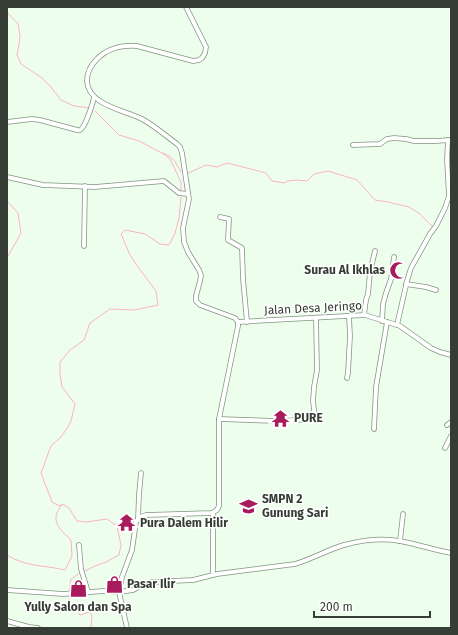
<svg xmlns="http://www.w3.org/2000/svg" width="458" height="635" viewBox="0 0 458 635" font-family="'Fira Sans',sans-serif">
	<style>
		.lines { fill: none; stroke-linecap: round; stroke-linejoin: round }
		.stream { stroke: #fcb1c8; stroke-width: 1 }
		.minor-casing { stroke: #829481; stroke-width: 5.5 }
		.minor { stroke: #fff; stroke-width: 4 }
		.labels { text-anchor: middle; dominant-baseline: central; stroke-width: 3; stroke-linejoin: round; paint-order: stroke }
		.poi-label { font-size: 12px; font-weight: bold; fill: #363d35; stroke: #fff; text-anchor: start }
		.street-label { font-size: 12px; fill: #363d35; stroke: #fff }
	</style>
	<rect width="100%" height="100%" fill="#eefeed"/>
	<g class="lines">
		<g class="stream">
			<path d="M 7,12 L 18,24 L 20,35 L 19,45 L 17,55 L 21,64 L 42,78 L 50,86 L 61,100 L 74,106 L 90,108"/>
			<path d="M 95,111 L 119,135 L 139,141 L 162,153 L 170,159 L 181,182 L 181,193"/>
			<path d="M 163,153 C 174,157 175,162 181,172"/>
			<path d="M 186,174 L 206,165 L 217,167 L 227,163 L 239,166 L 266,173 L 272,181 L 285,183 L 287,181 L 296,180 L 307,181 L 314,174 L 328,171 L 357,180 L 375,200 L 388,202 L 409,207 L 420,214 L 433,227"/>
			<path d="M 7,201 L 18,213 L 21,233 L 7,258"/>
			<path d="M 7,555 C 25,567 45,565 65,570 L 72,556 L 71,540 C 59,528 49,521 62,505"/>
			<path d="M 83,572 L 95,566 L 106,562 L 119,555 L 121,545 L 117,526 L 107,519 L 86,522 L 77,521 L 69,508 L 63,504 L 59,506 L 52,502 L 41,473 L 51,446 L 61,437 L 68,427 L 71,421 L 75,404 L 62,387 L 60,374 L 60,362 L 70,350 L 84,340 L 90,323 L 110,309 L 134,310 L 158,305 L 156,291 L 138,267 L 130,255 L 121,234 L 125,230 L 145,234 L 160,244 L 169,245 L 175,233 L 179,218 L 181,197"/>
			<path d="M 69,593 L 71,579 L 80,573"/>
			<path d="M 69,596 L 71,605 L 75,608 L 80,615 L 90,612 L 92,616 L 91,628"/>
		</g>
		<defs>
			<g id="minor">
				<path d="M 7,122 L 32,119 L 40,120 L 77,130 C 78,130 79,131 80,130 C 85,128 93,103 94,97"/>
				<path d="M 353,145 L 380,144 L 387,139 L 394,138 L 406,139 L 414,141 L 435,141 L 451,140"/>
				<path d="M 7,177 L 43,185 L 95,187 L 164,181 L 179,193 L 188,194"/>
				<path d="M 220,217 L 229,219 L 228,240 L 242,248 L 243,279 L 247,322"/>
				<path d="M 84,246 L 85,186"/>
				<path d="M 406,284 L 426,287 L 436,290"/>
				<path d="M 364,315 L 366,300 L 368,294 L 370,272 L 375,251"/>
				<path d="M 382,321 L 383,304 L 386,293 L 391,279 L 394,257"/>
				<path d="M 238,322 L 365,315 L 400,326 L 431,348 L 440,352 L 451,355"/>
				<path d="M 397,325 L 407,281 L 411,268 L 430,234 L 436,226 L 445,208 L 449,196 L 447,159 L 448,140"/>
				<path d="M 347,378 L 348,373 L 350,336 L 349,316"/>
				<path d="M 219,419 L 276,421 L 315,419 L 313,401 L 314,387 L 317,370 L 316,318"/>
				<path d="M 447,425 L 451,422"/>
				<path d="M 374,429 L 376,387 L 387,322"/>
				<path d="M 445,448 L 451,436"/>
				<path d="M 213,513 L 213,575"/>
				<path d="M 138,519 L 139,494 L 141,473"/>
				<path d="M 400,541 L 403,514"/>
				<path d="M 79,545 L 81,569 L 88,592"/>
				<path d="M 7,590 L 63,594 L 104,591 L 119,592 L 122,577 L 132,550 L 136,522 L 140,517 L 146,515 L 212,513 L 217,510 L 219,506 L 219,419 L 238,326 L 238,322 L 235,318 L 200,305 L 196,301 L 196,296 L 200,281 L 201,275 L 199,270 L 188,252 L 184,242 L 183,228 L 189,199 L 182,153 L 180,147 L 177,144 C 166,136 155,126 142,119 C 124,110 88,105 87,81 C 87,72 91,65 97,59 C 108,48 122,45 137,46 L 193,61 L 199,60 L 202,58 L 205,53 L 206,47 L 186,7"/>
				<path d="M 7,621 L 29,627 L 38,628"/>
				<path d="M 127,628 L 119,592 L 133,590 L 144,584 L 153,582 L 193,580 L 217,574 L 295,564 C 312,559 327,550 344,545 C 362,540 382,538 400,541 C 417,544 434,550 451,553"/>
			</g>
		</defs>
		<use href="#minor" class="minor-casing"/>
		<use href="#minor" class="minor"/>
	</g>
	<defs>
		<symbol id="mosque-bare" viewBox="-9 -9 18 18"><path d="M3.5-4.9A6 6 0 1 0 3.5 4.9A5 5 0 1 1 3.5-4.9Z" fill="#a81b5c" stroke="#fff" stroke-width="2.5" paint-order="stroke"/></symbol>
		<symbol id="temple-bare" viewBox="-9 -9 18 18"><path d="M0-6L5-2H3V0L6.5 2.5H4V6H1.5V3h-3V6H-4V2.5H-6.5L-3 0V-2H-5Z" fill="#a81b5c" stroke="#fff" stroke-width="2.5" paint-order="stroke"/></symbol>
		<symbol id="school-bare" viewBox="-9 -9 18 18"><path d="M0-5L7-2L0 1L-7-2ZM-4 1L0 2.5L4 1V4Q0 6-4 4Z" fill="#a81b5c" stroke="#fff" stroke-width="2.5" paint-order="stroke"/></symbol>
		<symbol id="shop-bare" viewBox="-9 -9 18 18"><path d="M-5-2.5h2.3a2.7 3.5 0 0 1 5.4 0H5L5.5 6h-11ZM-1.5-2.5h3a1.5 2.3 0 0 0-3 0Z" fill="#a81b5c" stroke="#fff" stroke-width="2.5" paint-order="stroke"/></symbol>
	</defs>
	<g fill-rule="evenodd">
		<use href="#mosque-bare" x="386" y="258" width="25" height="25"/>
		<use href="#temple-bare" x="268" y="406" width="25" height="25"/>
		<use href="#school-bare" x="236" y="494" width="25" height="25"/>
		<use href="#temple-bare" x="114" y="510" width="25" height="25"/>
		<use href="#shop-bare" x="102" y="572" width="25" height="25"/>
		<use href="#shop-bare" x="66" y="576" width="25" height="25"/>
	</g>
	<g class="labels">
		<g class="poi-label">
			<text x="385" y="270" text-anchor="end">Surau Al Ikhlas</text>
			<text x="294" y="418">PURE</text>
			<text x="262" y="499">SMPN 2<tspan x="262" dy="14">Gunung Sari</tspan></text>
			<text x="140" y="523">Pura Dalem Hilir</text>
			<text x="127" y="584">Pasar Ilir</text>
			<text x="78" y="607" text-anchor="middle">Yully Salon dan Spa</text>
		</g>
		<g class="street-label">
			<text transform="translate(313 308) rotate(-3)">Jalan Desa Jeringo</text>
		</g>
	</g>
	<rect width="458" height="635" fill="none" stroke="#363d35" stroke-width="16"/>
	<path d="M314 611v6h116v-6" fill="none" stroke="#363d35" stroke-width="2"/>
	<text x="320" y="611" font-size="12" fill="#363d35" stroke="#ffffff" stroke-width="3" paint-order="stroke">200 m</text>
</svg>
